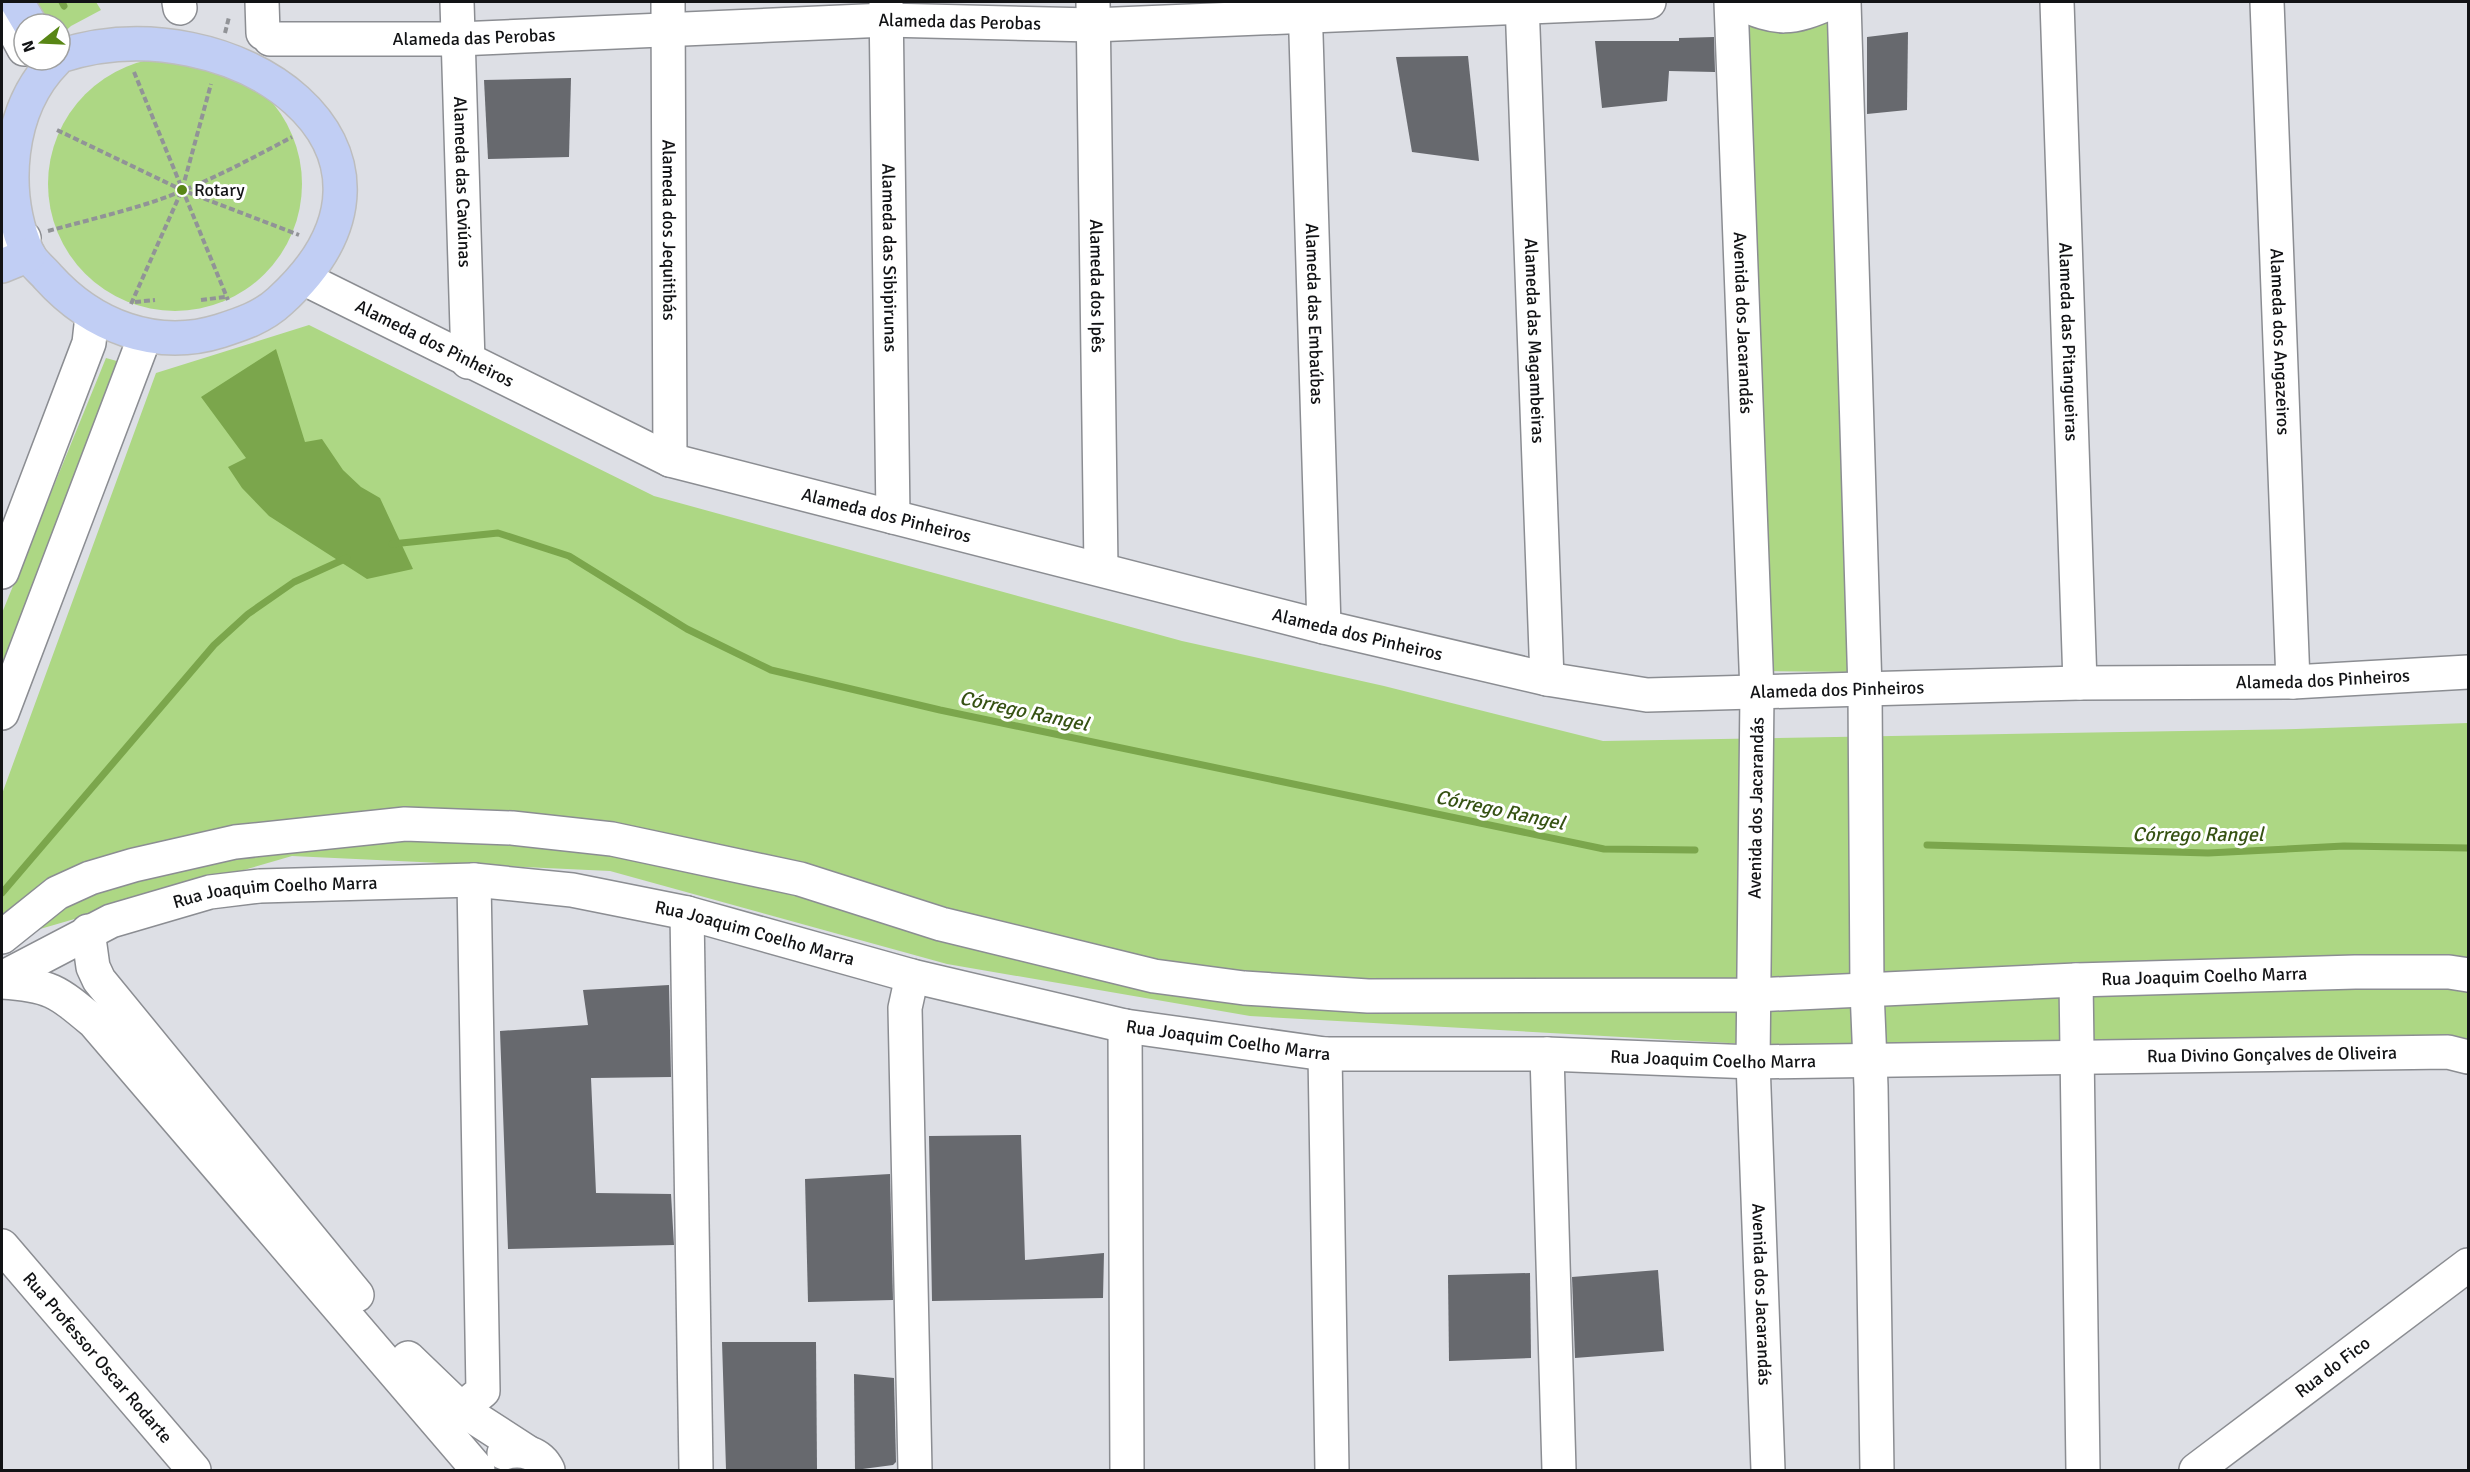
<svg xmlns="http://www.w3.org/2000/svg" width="2470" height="1472" viewBox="0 0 2470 1472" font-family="Signika,sans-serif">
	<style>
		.green { fill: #add784 }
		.water { fill: #7ba64c }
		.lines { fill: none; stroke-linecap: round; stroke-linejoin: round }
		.stream { stroke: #7ba64c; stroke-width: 7 }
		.building { fill: #67696e }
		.minor-casing { stroke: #8b8d92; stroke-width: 36 }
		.major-casing { stroke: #bdbdbd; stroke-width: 36 }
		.path { stroke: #919397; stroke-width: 4; stroke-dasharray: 6 3; stroke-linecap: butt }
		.minor { stroke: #fff; stroke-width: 33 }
		.major { stroke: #c1cef4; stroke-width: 33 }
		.poi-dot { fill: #588615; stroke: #fff; stroke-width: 2 }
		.labels { text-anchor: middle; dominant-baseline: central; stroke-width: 6; stroke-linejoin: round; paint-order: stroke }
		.street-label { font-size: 18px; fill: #121315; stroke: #fff }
		.poi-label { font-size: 18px; fill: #121315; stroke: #fff; text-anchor: start }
		.water-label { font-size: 20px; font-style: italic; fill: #365213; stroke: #fff }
	</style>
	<rect width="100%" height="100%" fill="#dddfe5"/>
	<g class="green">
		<path d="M 31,2 L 96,2 L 101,10 L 71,26 L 60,36 L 60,24 L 41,24 Z"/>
		<path d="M 1748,2 L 1834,2 L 1854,672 L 1767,671 Z"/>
		<circle cx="175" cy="184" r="127"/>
		<path d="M 309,325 L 654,496 L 1182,641 L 1384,686 L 1603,741 L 2296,729 L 2468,723 L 2468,1040 L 2327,1037 L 1764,1045 L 1250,1016 L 947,964 L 610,871 L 292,856 L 2,940 L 2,794 L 156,373 Z"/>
		<path d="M 106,358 L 131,365 L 2,688 L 2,613 Z"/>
	</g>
	<path class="water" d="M 276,349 L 305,442 L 322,439 L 343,470 L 361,487 L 380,498 L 413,569 L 367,579 L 269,516 L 242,488 L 228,467 L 246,458 L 201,397 Z"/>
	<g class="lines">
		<g class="stream">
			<path d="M 62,2 L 64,6"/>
			<path d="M 392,544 L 498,533 L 569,556 L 687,629 L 771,670 L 940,710 L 1604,849 L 1695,850"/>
			<path d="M 1927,845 L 2208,853 L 2344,846 L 2468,848"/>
			<path d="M 2,893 L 214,645 L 248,614 L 294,582 L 347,558"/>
		</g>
	</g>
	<g class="building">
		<path d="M 1908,32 L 1907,110 L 1867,114 L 1867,37 Z"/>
		<path d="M 1714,37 L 1715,72 L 1669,71 L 1667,101 L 1602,108 L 1595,41 L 1679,41 L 1679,38 Z"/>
		<path d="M 1468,56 L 1479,161 L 1412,152 L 1396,57 Z"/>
		<path d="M 571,78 L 569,157 L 488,159 L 484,80 Z"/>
		<path d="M 669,985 L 671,1077 L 591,1078 L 596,1193 L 671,1194 L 674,1245 L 508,1249 L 500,1031 L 588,1025 L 583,990 Z"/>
		<path d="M 1021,1135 L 1025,1260 L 1104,1253 L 1103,1298 L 932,1301 L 929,1136 Z"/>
		<path d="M 890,1174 L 893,1300 L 808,1302 L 805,1179 Z"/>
		<path d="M 1658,1270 L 1664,1351 L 1575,1358 L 1572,1277 Z"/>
		<path d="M 1530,1273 L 1531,1358 L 1449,1361 L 1448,1275 Z"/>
		<path d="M 722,1342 L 816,1342 L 817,1470 L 726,1470 Z"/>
		<path d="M 854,1374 L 894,1378 L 896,1462 L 893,1465 L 855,1470 Z"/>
	</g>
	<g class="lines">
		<defs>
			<g id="minor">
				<path d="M 179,2 L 180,8"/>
				<path d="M 262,2 L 263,33"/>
				<path id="s1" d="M 457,2 L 468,362"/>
				<path id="s2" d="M 668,2 L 670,460"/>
				<path id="s3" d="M 886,2 L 893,517"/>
				<path id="s4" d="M 1093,2 L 1101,568"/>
				<path id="s5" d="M 1305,2 L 1324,627"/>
				<path id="s6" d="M 1522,2 L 1547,679"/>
				<path id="s7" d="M 1731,2 L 1757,693 L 1753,1062 L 1768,1470"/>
				<path d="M 1737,2 C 1779,21 1790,20 1832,2"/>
				<path d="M 1844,2 L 1865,690 L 1867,990 L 1871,1086 L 1877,1470"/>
				<path id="s8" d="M 2057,2 L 2080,683"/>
				<path id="s9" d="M 2267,2 L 2293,682"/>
				<path d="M 2,8 L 24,49"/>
				<path id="s10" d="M 270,39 L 458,39 L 886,20 L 1093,25 L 1649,2"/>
				<path d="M 2,247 L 24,238"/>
				<path id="s11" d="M 303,278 L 670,460 L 1324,627 L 1547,679 L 1647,695 L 2080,683 L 2293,682 L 2468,672"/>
				<path d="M 2,572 L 89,343 L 92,316"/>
				<path d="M 2,713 L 145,336"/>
				<path d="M 687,913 L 696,1470"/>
				<path d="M 88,931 L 93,967 L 99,980 L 357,1295"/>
				<path id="s12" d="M 2,937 L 57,893 L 90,878 L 134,865 L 235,842 L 405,824 L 512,828 L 612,839 L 800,879 L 941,924 L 1154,976 L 1244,988 L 1368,996 L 1755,995 L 2076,980 L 2355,972 L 2449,972 L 2468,975"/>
				<path d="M 912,976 L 905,1008 L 915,1470"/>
				<path id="s13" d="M 2,978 L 111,921 L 210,892 L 260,886 L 474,880 L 572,890 L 687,913 L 912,976 L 1125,1026 L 1325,1054 L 1547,1054 L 1753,1062 L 2448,1052 L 2468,1057"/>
				<path d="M 2076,980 L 2083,1470"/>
				<path d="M 2,982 C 50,985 57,991 94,1022 L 478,1470"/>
				<path d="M 1125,1026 L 1127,1470"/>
				<path d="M 1325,1054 L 1332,1470"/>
				<path d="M 1547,1054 L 1559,1470"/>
				<path id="s14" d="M 2,1246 L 194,1470"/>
				<path d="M 408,1358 L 461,1409 L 526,1451"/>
				<path d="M 461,1409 L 483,1391 L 474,880"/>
				<path d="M 504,1453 C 522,1448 540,1453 548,1470"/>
				<path id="s15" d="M 2196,1470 L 2468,1265"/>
			</g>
			<g id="major">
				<path d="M 17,2 L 30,24"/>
				<path d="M 56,60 C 7,109 1,192 28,254 C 32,262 42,270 48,277 C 92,326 156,351 220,331 C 242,324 263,317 280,301 C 447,149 231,0 60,56"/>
				<path d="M 2,266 L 29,255"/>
			</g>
		</defs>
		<use href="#minor" class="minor-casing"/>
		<use href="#major" class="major-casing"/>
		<g class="path">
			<path d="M 225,33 L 229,17"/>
			<path d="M 134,72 L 228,300"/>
			<path d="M 57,130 L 182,190 L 299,235"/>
			<path d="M 48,231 C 81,222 114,214 146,204 C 197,188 245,162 292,137"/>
			<path d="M 201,300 L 225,297"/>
			<path d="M 135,302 L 155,300"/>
			<path d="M 131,304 L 182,190 L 211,84"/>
		</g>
		<use href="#minor" class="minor"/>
		<use href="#major" class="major"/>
	</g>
	<circle class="poi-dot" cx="182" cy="190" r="6"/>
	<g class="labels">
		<g class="street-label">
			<text stroke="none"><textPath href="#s10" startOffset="690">Alameda das Perobas</textPath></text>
			<text stroke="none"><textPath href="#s10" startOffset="204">Alameda das Perobas</textPath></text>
			<text stroke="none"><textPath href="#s1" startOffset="180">Alameda das Caviúnas</textPath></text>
			<text stroke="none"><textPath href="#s2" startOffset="228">Alameda dos Jequitibás</textPath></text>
			<text stroke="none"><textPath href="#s3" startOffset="256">Alameda das Sibipirunas</textPath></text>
			<text stroke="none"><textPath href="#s4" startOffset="284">Alameda dos Ipês</textPath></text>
			<text stroke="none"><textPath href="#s5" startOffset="312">Alameda das Embaúbas</textPath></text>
			<text stroke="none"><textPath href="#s7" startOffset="321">Avenida dos Jacarandás</textPath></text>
			<text stroke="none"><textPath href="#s6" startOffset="339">Alameda das Magambeiras</textPath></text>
			<text stroke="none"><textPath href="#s8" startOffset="340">Alameda das Pitangueiras</textPath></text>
			<text stroke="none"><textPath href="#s9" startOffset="340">Alameda dos Angazeiros</textPath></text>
			<text stroke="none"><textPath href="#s11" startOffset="147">Alameda dos Pinheiros</textPath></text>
			<text stroke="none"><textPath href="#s11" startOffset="633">Alameda dos Pinheiros</textPath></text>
			<text stroke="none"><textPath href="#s11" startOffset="1119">Alameda dos Pinheiros</textPath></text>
			<text stroke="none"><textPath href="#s11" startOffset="2091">Alameda dos Pinheiros</textPath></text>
			<text stroke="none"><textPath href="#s11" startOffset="1605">Alameda dos Pinheiros</textPath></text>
			<text transform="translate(1756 808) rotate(-89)">Avenida dos Jacarandás</text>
			<text stroke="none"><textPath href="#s13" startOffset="291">Rua Joaquim Coelho Marra</textPath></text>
			<text stroke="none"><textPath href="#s13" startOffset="777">Rua Joaquim Coelho Marra</textPath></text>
			<text stroke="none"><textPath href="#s12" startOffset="2246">Rua Joaquim Coelho Marra</textPath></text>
			<text stroke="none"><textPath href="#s13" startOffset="1263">Rua Joaquim Coelho Marra</textPath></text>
			<text stroke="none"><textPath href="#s13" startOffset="2308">Rua Divino Gonçalves de Oliveira</textPath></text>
			<text stroke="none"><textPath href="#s13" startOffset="1749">Rua Joaquim Coelho Marra</textPath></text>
			<text stroke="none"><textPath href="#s7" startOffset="1293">Avenida dos Jacarandás</textPath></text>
			<text stroke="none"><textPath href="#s14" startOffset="147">Rua Professor Oscar Rodarte</textPath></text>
			<text stroke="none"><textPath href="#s15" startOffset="171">Rua do Fico</textPath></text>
		</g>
		<g class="poi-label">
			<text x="194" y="190">Rotary</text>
		</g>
		<g class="water-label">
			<text transform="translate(1024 711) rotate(12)">Córrego Rangel</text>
			<text transform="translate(1500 810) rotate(12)">Córrego Rangel</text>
			<text x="2198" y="834">Córrego Rangel</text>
		</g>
	</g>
	<rect width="2470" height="1472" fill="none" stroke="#121315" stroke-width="6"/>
	<g transform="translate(42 42) rotate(252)"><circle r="28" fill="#ffffff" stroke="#a0a1a1" stroke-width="1.5"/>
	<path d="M0-4.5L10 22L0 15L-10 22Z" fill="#588615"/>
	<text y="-9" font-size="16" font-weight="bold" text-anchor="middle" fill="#121315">N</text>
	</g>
</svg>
